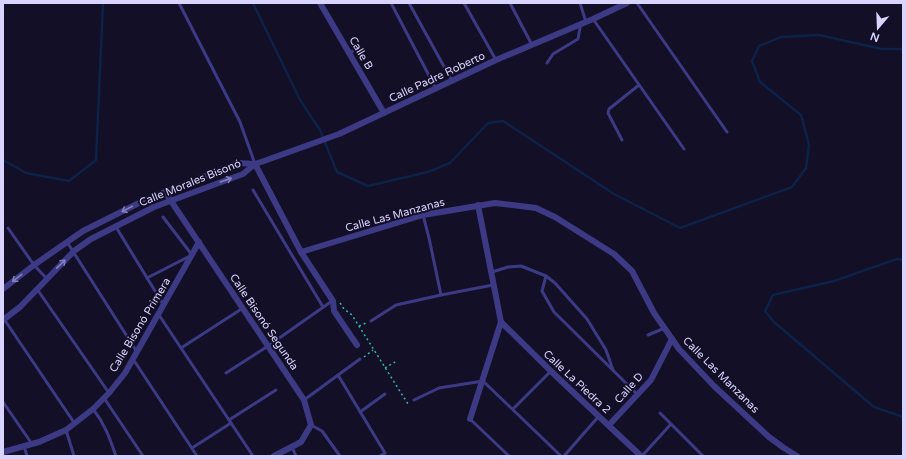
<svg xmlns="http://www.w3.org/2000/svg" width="906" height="459" viewBox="0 0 906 459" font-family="'Varela Round',sans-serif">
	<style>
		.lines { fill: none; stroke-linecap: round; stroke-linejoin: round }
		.stream { stroke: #0c2248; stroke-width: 2.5 }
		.path { stroke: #2fb8b0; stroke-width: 1.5; stroke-dasharray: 2 3; stroke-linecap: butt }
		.service { stroke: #3d3a85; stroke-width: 3 }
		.minor { stroke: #3d3a85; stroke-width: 6 }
		.oneway { stroke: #837fbc }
		.labels { text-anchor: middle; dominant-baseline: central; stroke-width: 4; stroke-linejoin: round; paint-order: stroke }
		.street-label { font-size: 11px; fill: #d9d4ff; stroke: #130f26 }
	</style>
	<rect width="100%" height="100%" fill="#130f26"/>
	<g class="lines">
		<g class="stream">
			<path d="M 253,3 L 300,100 L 320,130 L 337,172 L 368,186 L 428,172 L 450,163 L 488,123 L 503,121 L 614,194 L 680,228 L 792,187 L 806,168 L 809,145 L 801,115 L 760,82 L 752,61 L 759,46 L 781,37 L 819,35 L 882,49 L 903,49"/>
			<path d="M 3,160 L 26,173 L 69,181 L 96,160 L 103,3"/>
			<path d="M 903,260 L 897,259 L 834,281 L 773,295 L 765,311 L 774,322 L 874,407 L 903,417"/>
		</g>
		<g class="path">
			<path d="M 340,303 L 344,309 L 352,315 L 408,404 L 409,403"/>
			<path d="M 359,326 L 366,323"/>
			<path d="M 364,357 L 373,350"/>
			<path d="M 385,368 L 395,362"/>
		</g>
		<g class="service">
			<path d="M 179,3 L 240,122 L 255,164"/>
			<path d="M 391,3 L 436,89"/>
			<path d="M 409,3 L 452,81"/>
			<path d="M 464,3 L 496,60"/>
			<path d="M 510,3 L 532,45"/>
			<path d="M 580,3 L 586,22"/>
			<path d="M 637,3 L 727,132"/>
			<path d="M 593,19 L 684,149"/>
			<path d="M 350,53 L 360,46"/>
			<path d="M 547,63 L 553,54 L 578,39 L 580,28 L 579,25"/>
			<path d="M 622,140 L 608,113 L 609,109 L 639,85"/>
			<path d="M 253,190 L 323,307"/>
			<path d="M 423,215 L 429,238 L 441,295"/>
			<path d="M 116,227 L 163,304"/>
			<path d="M 8,228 L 34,265 L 47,279"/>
			<path d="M 67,242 L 137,352"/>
			<path d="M 492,272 L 508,267 L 521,266 L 546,276 L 555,283 L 587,319 L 606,350 L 613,370"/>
			<path d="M 546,276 L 542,291 L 554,312 L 637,394"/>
			<path d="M 147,278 L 192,255 L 163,217"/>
			<path d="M 37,289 L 109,393"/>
			<path d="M 159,315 L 253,456"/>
			<path d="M 4,319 L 75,424"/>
			<path d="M 371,321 L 396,305 L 441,295 L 493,285"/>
			<path d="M 648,335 L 665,328"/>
			<path d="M 181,348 L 243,308"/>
			<path d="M 133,359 L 197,456"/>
			<path d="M 226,373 L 268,346 L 332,301"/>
			<path d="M 338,375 L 385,453 L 380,456"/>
			<path d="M 104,398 L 143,456"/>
			<path d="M 304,400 L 360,359"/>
			<path d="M 414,400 L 439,388 L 483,381 L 561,456"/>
			<path d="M 3,402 L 32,444"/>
			<path d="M 93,409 C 105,424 110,439 116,456"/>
			<path d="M 513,409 L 551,371"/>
			<path d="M 360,412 L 385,394"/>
			<path d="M 660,413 L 703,456"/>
			<path d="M 470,419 L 509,456"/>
			<path d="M 229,420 L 276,390"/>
			<path d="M 311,425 L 322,431 L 340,456"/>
			<path d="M 66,430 L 74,456"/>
			<path d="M 24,446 L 27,456"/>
			<path d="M 292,447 L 296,456"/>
			<path d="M 192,448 L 231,423"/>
			<path d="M 564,456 L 599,416"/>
			<path d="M 642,456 L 671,424"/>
		</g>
		<g class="minor">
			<path d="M 320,3 L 384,113"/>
			<path d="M 255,164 L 301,252 L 333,301 L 334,311 L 357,345"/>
			<path d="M 165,192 L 304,400 L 311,425 L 301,442 L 274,456"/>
			<path d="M 301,252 L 423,215 L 495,203 L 536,208 L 555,217 L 614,254 L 632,271 L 654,313 L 679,349 L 714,386 L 769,437 L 784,448 L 797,456"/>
			<path d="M 3,289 L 34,265 L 83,231 L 145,200 L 238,163 L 255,164"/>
			<path d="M 3,320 L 20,307 L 74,251 L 91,239 L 154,207 L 243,174 L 255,164 L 264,161 L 339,134 L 496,60 L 593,19 L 627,3"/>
			<path d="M 501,322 L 557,377 L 641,456"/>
			<path d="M 470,419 L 501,322 L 478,205"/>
			<path d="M 609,425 L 651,380 L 672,339"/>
			<path d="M 3,452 L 39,442 L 66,430 L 93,409 L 109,393 L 125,373 L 199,242"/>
		</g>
	</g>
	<defs><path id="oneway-shaft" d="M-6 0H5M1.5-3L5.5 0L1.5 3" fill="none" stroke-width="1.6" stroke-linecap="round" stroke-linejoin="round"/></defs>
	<g class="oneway">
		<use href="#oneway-shaft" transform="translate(226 180) rotate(-19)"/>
		<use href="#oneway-shaft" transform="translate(127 209) rotate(153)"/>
		<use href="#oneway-shaft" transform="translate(61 264) rotate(-44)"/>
		<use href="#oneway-shaft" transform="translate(17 278) rotate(142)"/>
	</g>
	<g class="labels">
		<g class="street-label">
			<text transform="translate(361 53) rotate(60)">Calle B</text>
			<text transform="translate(437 77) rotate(-25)">Calle Padre Roberto</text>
			<text transform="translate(190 183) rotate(-22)">Calle Morales Bisonó</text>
			<text transform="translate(395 215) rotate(-15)">Calle Las Manzanas</text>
			<text transform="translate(264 322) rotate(56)">Calle Bisonó Segunda</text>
			<text transform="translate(140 325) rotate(-59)">Calle Bisonó Primera</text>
			<text transform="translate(721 375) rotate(45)">Calle Las Manzanas</text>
			<text transform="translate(577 382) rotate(43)">Calle La Piedra 2</text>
			<text transform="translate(629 388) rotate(-48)">Calle D</text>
		</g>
	</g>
	<rect width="906" height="459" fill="none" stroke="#d9d4ff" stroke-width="8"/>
	<g transform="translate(878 28) rotate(199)" stroke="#130f26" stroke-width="3" paint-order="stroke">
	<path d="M0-3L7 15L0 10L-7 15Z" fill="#d9d4ff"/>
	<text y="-6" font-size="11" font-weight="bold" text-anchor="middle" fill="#d9d4ff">N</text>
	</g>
</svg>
